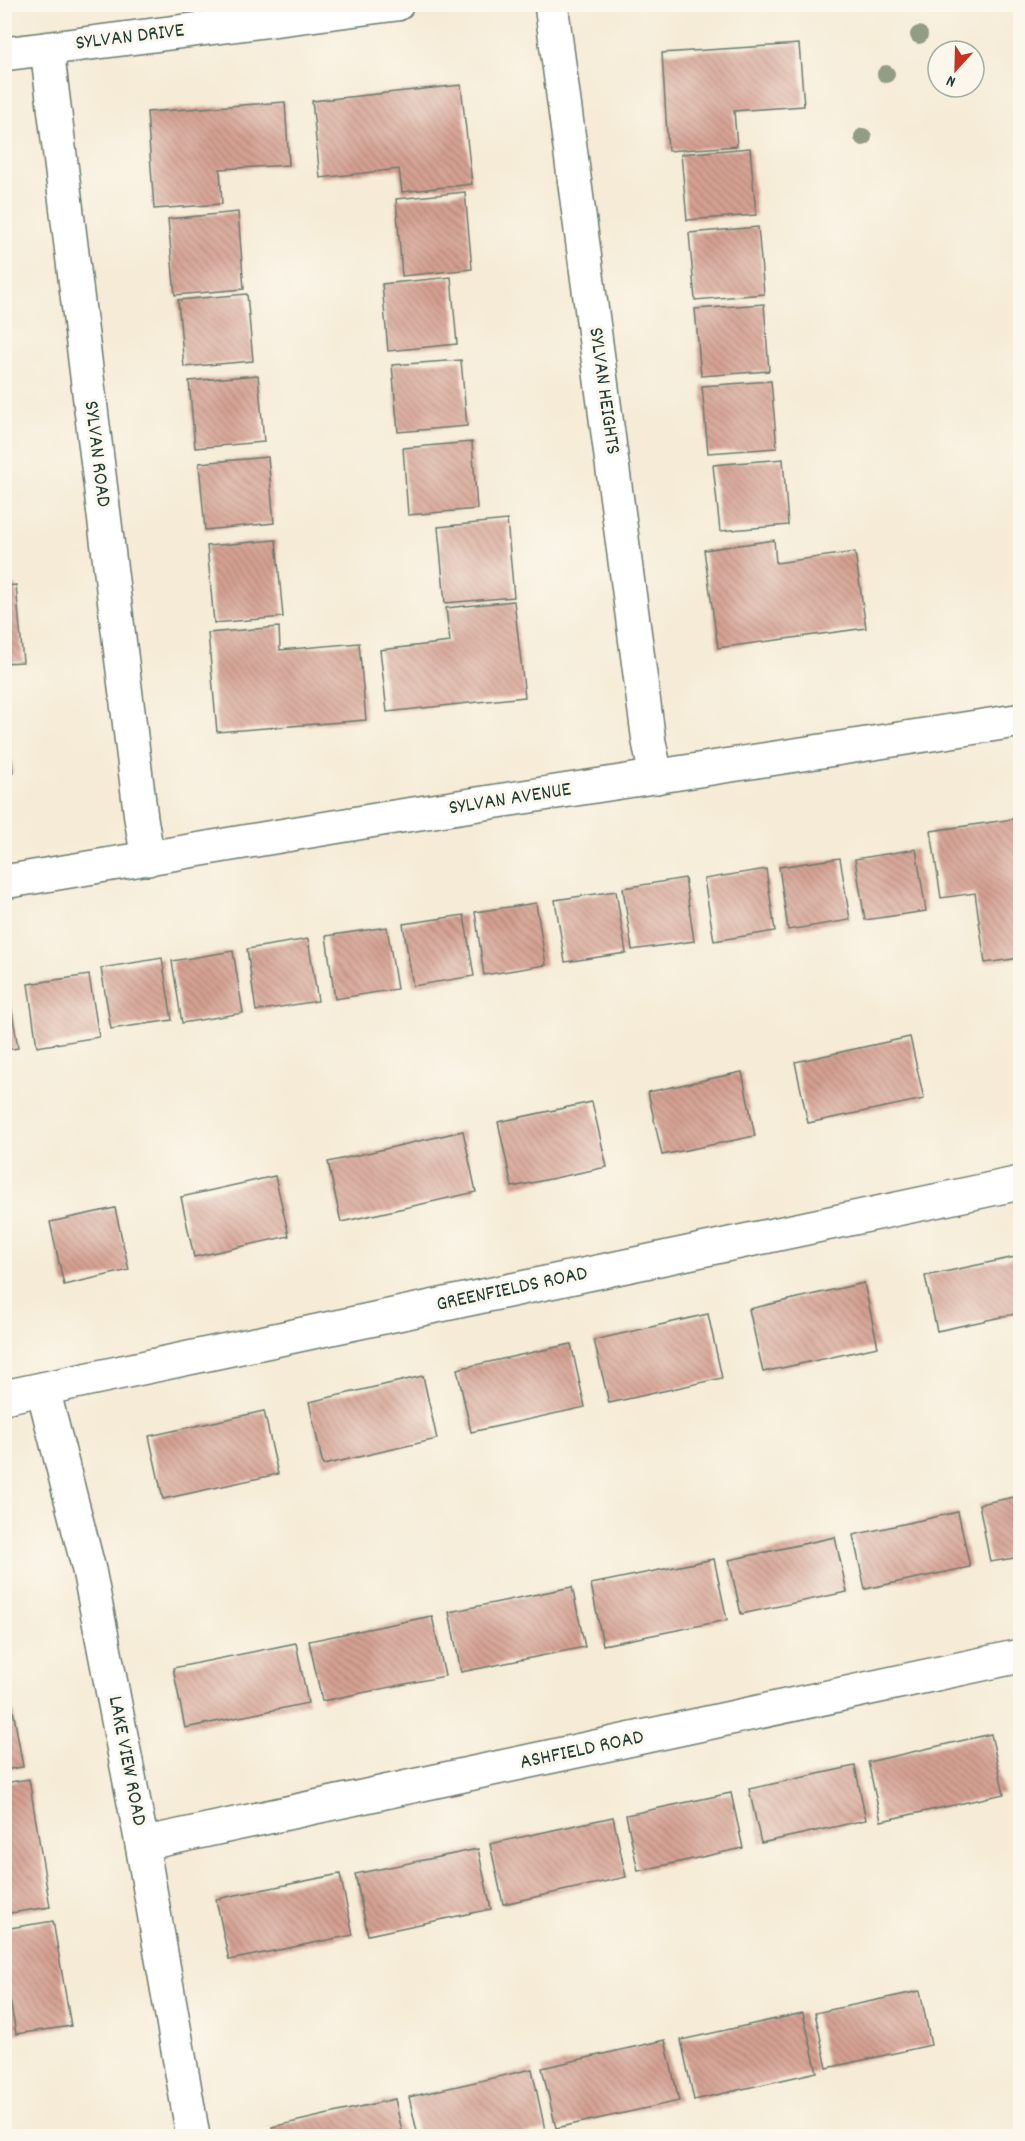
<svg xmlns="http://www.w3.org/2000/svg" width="1025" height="2141" viewBox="0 0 1025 2141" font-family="Dekko,sans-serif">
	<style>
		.building { fill: url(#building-back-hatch) }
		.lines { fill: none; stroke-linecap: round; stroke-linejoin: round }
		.street-casing { stroke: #6a7a6d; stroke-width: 36 }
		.street { stroke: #fff; stroke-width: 33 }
		.tree { fill: #919d85 }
		.labels { text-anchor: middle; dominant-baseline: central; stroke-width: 6; stroke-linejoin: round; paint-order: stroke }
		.street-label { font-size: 21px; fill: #1f3d34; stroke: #fbf7ec }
	</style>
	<defs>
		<pattern id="building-back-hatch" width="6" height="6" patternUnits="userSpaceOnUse" patternTransform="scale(1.5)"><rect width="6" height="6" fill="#d5a092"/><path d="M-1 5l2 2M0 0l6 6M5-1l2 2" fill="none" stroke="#ac8478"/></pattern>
	</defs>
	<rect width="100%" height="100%" fill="#fbf7ec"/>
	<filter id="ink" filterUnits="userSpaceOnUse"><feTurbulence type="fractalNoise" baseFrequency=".0167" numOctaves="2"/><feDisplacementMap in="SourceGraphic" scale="12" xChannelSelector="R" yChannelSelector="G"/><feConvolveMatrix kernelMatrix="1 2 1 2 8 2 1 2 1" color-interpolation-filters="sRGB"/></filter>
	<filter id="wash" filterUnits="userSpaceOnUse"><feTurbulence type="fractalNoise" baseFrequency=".008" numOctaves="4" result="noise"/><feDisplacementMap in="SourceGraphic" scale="24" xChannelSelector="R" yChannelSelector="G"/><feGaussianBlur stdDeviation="1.35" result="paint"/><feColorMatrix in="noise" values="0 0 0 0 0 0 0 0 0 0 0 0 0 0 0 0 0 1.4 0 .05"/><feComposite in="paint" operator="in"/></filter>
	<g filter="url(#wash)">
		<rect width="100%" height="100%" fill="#f5ebd6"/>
		<g id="blocks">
			<g class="building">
				<path d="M 799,44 L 804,106 L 734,111 L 737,146 L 668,151 L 662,53 Z"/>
				<path d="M 461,85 L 472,184 L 402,192 L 399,169 L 320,178 L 312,101 Z"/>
				<path d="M 285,102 L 289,165 L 220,169 L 222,204 L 154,209 L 147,112 Z"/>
				<path d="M 750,148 L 756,215 L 687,220 L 681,154 Z"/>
				<path d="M 465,192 L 472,269 L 402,276 L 396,199 Z"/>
				<path d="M 238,212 L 244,289 L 175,295 L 168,219 Z"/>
				<path d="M 758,227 L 764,294 L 695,300 L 689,233 Z"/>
				<path d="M 451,277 L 457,344 L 388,351 L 382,284 Z"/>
				<path d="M 247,294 L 253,361 L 184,367 L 178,300 Z"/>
				<path d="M 764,304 L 769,371 L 701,376 L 695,309 Z"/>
				<path d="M 461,360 L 467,426 L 398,432 L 392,365 Z"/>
				<path d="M 258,375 L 264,442 L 195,448 L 189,381 Z"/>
				<path d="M 771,381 L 777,448 L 708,453 L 702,386 Z"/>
				<path d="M 472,442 L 477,509 L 408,515 L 403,448 Z"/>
				<path d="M 268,457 L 274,523 L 205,530 L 199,463 Z"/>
				<path d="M 783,459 L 788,525 L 720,531 L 713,465 Z"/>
				<path d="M 507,520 L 514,597 L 445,603 L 438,527 Z"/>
				<path d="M 276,540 L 283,617 L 214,623 L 207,546 Z"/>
				<path d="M 774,540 L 776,563 L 855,552 L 866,628 L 718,648 L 704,550 Z"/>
				<path d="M 16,585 L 23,662 L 4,663 L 4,586 Z"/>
				<path d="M 514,601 L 525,697 L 387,712 L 380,650 L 450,642 L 446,608 Z"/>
				<path d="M 279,627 L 280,650 L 359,643 L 366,720 L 217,732 L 208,633 Z"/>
				<path d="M 4,708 L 6,708 L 13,773 L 4,774 Z"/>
				<path d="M 1020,818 L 1020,958 L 985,963 L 975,893 L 941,898 L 931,831 Z"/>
				<path d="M 916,849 L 926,911 L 865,920 L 855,859 Z"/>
				<path d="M 840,858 L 850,920 L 788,930 L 779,867 Z"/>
				<path d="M 766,869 L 775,931 L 714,941 L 704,879 Z"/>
				<path d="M 685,878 L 694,941 L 632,950 L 623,888 Z"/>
				<path d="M 616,891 L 626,953 L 565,962 L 555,900 Z"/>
				<path d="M 536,903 L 546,965 L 484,975 L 475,912 Z"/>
				<path d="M 464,915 L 474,976 L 413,986 L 403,924 Z"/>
				<path d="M 387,927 L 397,989 L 335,999 L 326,936 Z"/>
				<path d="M 308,939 L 318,1001 L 256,1011 L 247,949 Z"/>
				<path d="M 233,951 L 243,1013 L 182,1023 L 172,961 Z"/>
				<path d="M 162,958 L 172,1020 L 111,1029 L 101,968 Z"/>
				<path d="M 89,975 L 99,1037 L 37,1047 L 28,984 Z"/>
				<path d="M 4,987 L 8,987 L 18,1048 L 4,1050 Z"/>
				<path d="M 910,1037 L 924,1099 L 808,1123 L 795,1062 Z"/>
				<path d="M 742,1072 L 755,1136 L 662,1155 L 648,1092 Z"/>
				<path d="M 592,1102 L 607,1167 L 512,1187 L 498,1122 Z"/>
				<path d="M 463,1131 L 476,1192 L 341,1222 L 328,1162 Z"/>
				<path d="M 275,1176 L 289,1236 L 194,1257 L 181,1197 Z"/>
				<path d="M 115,1208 L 129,1270 L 64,1285 L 50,1222 Z"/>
				<path d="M 1020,1256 L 1020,1313 L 937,1331 L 925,1276 Z"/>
				<path d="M 4,1283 L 9,1297 L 4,1298 Z"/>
				<path d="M 864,1283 L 878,1347 L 763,1372 L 749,1309 Z"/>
				<path d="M 708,1314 L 722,1378 L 609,1403 L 594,1340 Z"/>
				<path d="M 571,1344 L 585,1407 L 471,1432 L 457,1369 Z"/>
				<path d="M 423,1376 L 437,1439 L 323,1465 L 309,1402 Z"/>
				<path d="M 264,1411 L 278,1474 L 163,1499 L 149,1436 Z"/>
				<path d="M 1020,1496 L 1020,1557 L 990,1562 L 979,1504 Z"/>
				<path d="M 958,1512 L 970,1567 L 865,1589 L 853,1535 Z"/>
				<path d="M 835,1537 L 847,1592 L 741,1614 L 729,1560 Z"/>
				<path d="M 714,1559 L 727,1620 L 603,1645 L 591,1584 Z"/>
				<path d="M 572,1587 L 585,1647 L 461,1672 L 449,1612 Z"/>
				<path d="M 432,1616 L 445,1676 L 322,1701 L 309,1641 Z"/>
				<path d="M 296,1643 L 308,1703 L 185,1728 L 173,1668 Z"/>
				<path d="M 4,1658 L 23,1767 L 4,1770 Z"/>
				<path d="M 991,1734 L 1004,1794 L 881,1821 L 868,1762 Z"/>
				<path d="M 855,1766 L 866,1820 L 761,1843 L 749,1789 Z"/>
				<path d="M 29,1779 L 50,1907 L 4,1914 L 4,1783 Z"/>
				<path d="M 731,1793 L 743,1848 L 638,1871 L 626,1815 Z"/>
				<path d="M 613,1817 L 626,1877 L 503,1904 L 490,1844 Z"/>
				<path d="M 478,1849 L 491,1909 L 368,1935 L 355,1874 Z"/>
				<path d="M 340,1874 L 353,1935 L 229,1960 L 216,1899 Z"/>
				<path d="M 53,1921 L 71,2026 L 16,2034 L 4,1965 L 4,1929 Z"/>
				<path d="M 920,1991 L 931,2045 L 827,2068 L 815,2013 Z"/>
				<path d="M 803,2013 L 817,2072 L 694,2100 L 681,2040 Z"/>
				<path d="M 665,2040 L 679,2101 L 556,2128 L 542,2068 Z"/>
				<path d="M 532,2069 L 545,2130 L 515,2136 L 418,2136 L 409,2097 Z"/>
				<path d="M 395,2099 L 403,2136 L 274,2136 L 272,2127 Z"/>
			</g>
		</g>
	</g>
	<g filter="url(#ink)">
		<use href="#blocks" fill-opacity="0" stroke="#6a7a6d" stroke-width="1.5"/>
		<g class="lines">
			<defs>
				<g id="street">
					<path d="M 551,4 L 649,742 L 656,777"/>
					<path d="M 47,49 L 141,818 L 148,859"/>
					<path d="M 4,54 L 397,4"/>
					<path d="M 4,882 L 394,817 L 1016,721"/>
					<path d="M 43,1389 L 89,1570 L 142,1844 L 193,2136"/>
					<path d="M 4,1397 L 1020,1183"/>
					<path d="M 142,1844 L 1020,1656"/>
				</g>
			</defs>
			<use href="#street" class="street-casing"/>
			<use href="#street" class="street"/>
		</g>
		<g class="tree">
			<circle cx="919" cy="35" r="9"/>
			<circle cx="886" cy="74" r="9"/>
			<circle cx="863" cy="137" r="9"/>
		</g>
	</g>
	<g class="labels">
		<g class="street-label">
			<text transform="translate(130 38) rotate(-7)">SYLVAN DRIVE</text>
			<text transform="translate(603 391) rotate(82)">SYLVAN HEIGHTS</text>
			<text transform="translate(96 454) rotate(83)">SYLVAN ROAD</text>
			<text transform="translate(510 800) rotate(-9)">SYLVAN AVENUE</text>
			<text transform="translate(512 1290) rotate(-12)">GREENFIELDS ROAD</text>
			<text transform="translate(582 1751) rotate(-12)">ASHFIELD ROAD</text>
			<text transform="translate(126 1761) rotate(79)">LAKE VIEW ROAD</text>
		</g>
	</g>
	<rect width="1025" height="2141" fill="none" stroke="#fbf7ec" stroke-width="24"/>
	<g transform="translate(956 69) rotate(202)"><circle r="28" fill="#fbf7ec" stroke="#a3ada2" stroke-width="1.5"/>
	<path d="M0-4.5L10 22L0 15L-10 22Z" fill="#c8321e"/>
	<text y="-9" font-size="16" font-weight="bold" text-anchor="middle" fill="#1f3d34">N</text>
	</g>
</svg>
